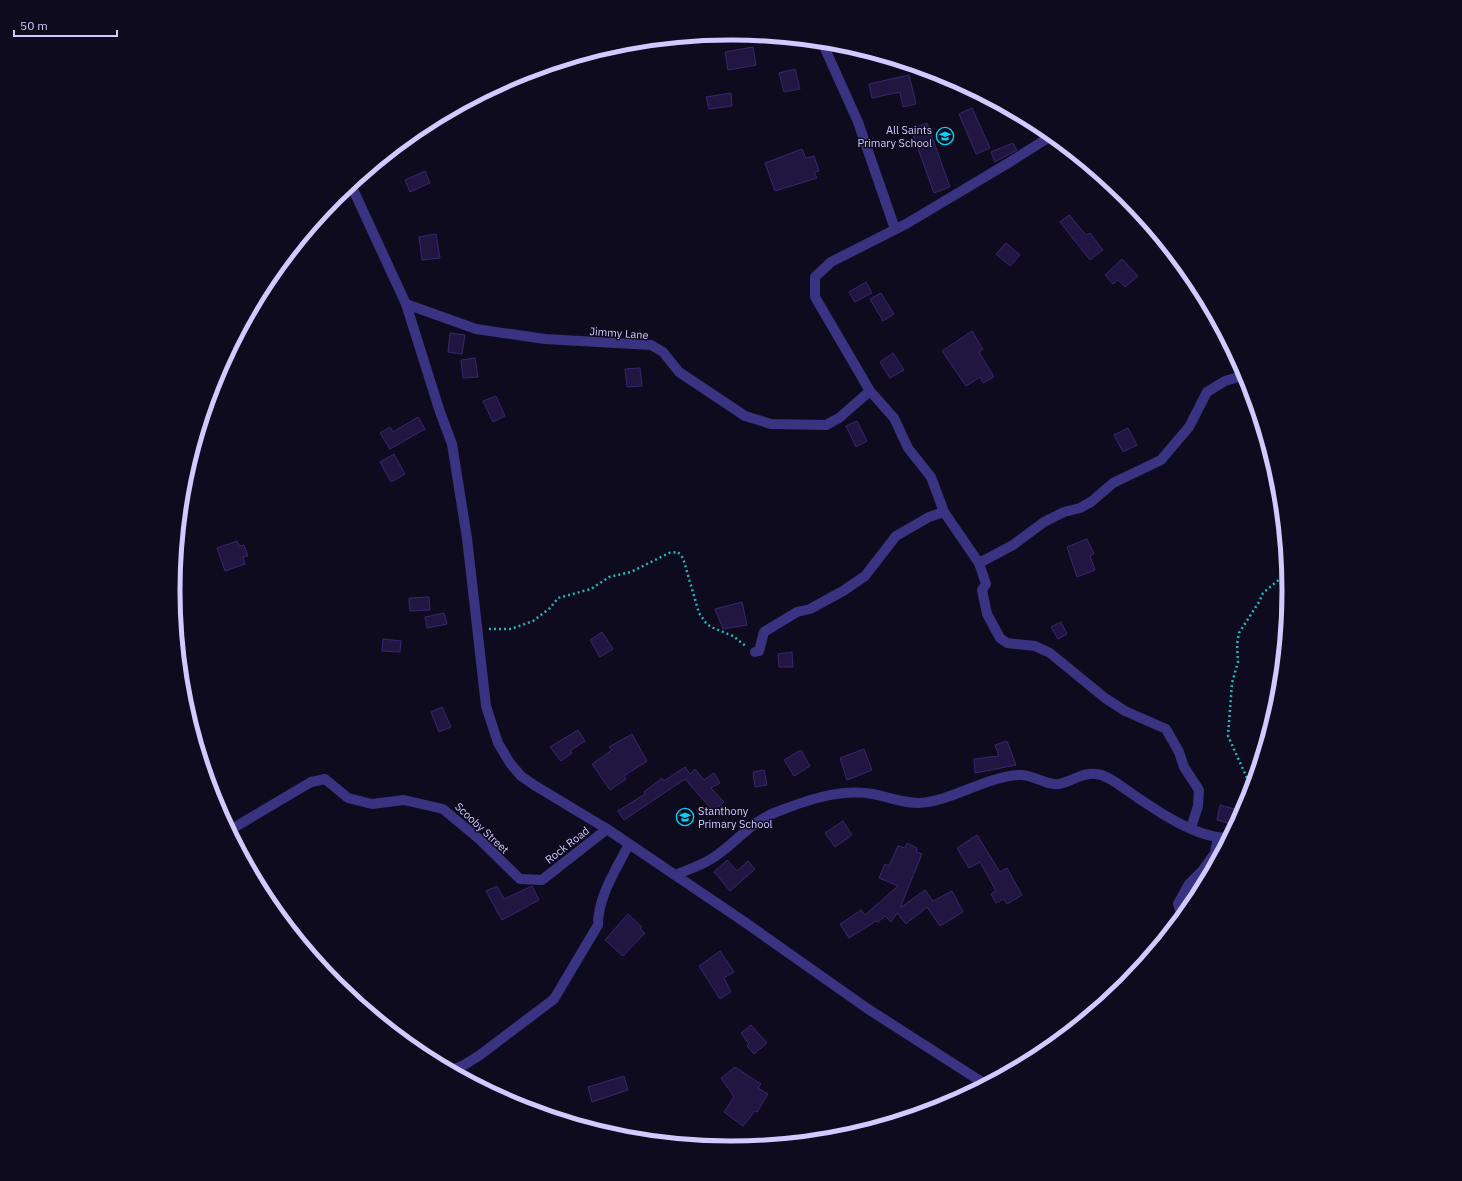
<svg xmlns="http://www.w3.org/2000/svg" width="1462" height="1181" viewBox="0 0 1462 1181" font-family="'IBM Plex Sans',sans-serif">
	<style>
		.building { fill: #211641; stroke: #38276f }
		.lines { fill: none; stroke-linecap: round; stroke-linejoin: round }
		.path { stroke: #27b6b3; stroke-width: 2.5; stroke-dasharray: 2 3; stroke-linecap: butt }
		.minor { stroke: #393381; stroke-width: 10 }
		.labels { text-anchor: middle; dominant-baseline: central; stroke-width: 3; stroke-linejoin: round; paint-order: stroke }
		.poi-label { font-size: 11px; fill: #d2caff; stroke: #0f0b1f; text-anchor: end }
		.street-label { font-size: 11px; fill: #d2caff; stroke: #0f0b1f }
		.rim { fill: none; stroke: #d2caff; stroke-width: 5 }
	</style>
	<rect width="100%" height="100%" fill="#0f0b1f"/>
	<g class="building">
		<path d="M 753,47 L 756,65 L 728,70 L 725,52 Z"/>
		<path d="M 795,69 L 800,89 L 784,92 L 779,73 Z"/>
		<path d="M 909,75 L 916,104 L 903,107 L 900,92 L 872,98 L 869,84 Z"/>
		<path d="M 731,93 L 732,106 L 709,109 L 706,97 Z"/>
		<path d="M 972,108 L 990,148 L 976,154 L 959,114 Z"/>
		<path d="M 927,123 L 950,187 L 934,193 L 911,129 Z"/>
		<path d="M 1013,143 L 1017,150 L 995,162 L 991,152 Z"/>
		<path d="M 802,149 L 806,158 L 814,156 L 819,171 L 814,172 L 817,178 L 775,191 L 765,163 Z"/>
		<path d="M 425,171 L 430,183 L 410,192 L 405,180 Z"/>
		<path d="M 1069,215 L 1086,235 L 1090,233 L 1103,250 L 1090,260 L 1060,222 Z"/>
		<path d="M 436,234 L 440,258 L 422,260 L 419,237 Z"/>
		<path d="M 1006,243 L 1020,255 L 1010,266 L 996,254 Z"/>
		<path d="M 1122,259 L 1138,276 L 1125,287 L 1118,280 L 1113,284 L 1105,275 Z"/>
		<path d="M 866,282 L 872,293 L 855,302 L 849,292 Z"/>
		<path d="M 881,293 L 894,314 L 883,321 L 870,299 Z"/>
		<path d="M 972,331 L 983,349 L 979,352 L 994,377 L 983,383 L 980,377 L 966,386 L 942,351 Z"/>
		<path d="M 450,333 L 465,335 L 462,354 L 448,352 Z"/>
		<path d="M 893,353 L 904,370 L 890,378 L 880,362 Z"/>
		<path d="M 475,358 L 478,377 L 463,378 L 461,360 Z"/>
		<path d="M 640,368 L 642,386 L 627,387 L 625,369 Z"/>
		<path d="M 496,396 L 505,416 L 493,422 L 483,401 Z"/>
		<path d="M 418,417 L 425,429 L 390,449 L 380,433 L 390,427 L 393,432 Z"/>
		<path d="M 857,421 L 867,441 L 856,447 L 846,426 Z"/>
		<path d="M 1128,428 L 1137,445 L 1123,452 L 1114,435 Z"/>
		<path d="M 394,454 L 405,474 L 391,482 L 380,462 Z"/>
		<path d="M 1087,539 L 1094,554 L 1090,556 L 1095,570 L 1077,577 L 1067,547 Z"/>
		<path d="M 237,541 L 239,546 L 244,545 L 248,556 L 243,557 L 245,564 L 225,571 L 217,548 Z"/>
		<path d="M 429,597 L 430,610 L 410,611 L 409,598 Z"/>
		<path d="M 742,602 L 747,625 L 723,629 L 715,609 Z"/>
		<path d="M 444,613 L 447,624 L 427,628 L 425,617 Z"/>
		<path d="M 1061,622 L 1067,634 L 1058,639 L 1051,627 Z"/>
		<path d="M 602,632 L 613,649 L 600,657 L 590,640 Z"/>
		<path d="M 383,639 L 401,641 L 400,652 L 382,651 Z"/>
		<path d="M 792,652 L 793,667 L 779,667 L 778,654 Z"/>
		<path d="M 442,707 L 451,727 L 439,732 L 431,712 Z"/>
		<path d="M 578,730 L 585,741 L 570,751 L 572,753 L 561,761 L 550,747 Z"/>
		<path d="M 632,734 L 647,761 L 624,776 L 626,779 L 610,790 L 592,764 L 612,750 L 609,747 Z"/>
		<path d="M 1007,741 L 1016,765 L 975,773 L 974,759 L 999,756 L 995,745 Z"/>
		<path d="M 864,749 L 872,770 L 847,780 L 840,758 Z"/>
		<path d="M 801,750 L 810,766 L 794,776 L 784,760 Z"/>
		<path d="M 685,767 L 690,774 L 695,769 L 704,780 L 714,773 L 720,783 L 711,788 L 724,802 L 713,811 L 685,779 L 624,820 L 618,811 L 645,794 L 644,792 L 662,778 L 664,781 Z"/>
		<path d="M 764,770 L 767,785 L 755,787 L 753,772 Z"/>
		<path d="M 1220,805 L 1242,811 L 1235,825 L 1217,820 Z"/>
		<path d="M 843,821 L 852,835 L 835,847 L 825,833 Z"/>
		<path d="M 977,835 L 1000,872 L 1007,868 L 1022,895 L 1007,904 L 1004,899 L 996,903 L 991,894 L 996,891 L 980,862 L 969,868 L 957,848 Z"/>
		<path d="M 907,843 L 917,848 L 916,852 L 922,854 L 900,908 L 925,890 L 933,901 L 952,891 L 963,912 L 940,926 L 927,907 L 906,924 L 897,913 L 891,922 L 885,916 L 878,922 L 876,921 L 849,938 L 840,924 L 861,910 L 865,915 L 898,886 L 879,878 L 885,864 L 889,866 L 898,846 L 905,848 Z"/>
		<path d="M 727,860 L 737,871 L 748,861 L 755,869 L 730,891 L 714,872 Z"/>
		<path d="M 497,886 L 504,899 L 532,886 L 539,900 L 502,920 L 486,891 Z"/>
		<path d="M 628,914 L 642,927 L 640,929 L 645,933 L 623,956 L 605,940 Z"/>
		<path d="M 720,951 L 734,972 L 724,978 L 731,992 L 720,999 L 699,966 Z"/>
		<path d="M 751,1025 L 767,1043 L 754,1054 L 747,1046 L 749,1044 L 741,1033 Z"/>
		<path d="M 735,1067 L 761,1084 L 758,1088 L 768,1094 L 757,1112 L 755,1111 L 743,1126 L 724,1112 L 734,1097 L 721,1078 Z"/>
		<path d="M 624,1076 L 628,1090 L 592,1102 L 588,1087 Z"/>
	</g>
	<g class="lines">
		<g class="path">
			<path d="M 489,629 L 511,629 L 533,621 L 550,608 L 558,598 L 591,589 L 609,577 L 631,572 L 669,553 L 678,552 L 683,558 L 699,613 L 706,623 L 711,627 L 733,636 L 747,647"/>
			<path d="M 1251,787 L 1228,736 L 1232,683 L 1238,662 L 1237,644 L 1239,633 L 1259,602 L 1263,593 L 1287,573"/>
		</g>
		<g class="minor">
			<path d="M 822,42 L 858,122 L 895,229"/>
			<path d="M 351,185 L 406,304 L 440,412 L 452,444 L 467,538 L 486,706 L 498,743 L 510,763 L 521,776 L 534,785 L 607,829 L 746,923 L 868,1009 L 985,1084"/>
			<path d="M 406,304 L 476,329 L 545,339 L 651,345 L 663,352 L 679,372 L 745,416 L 771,424 L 826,425 L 839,418 L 870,391"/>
			<path d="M 944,512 L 931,477 L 908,448 L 894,418 L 870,391 L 815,297 L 815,277 L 831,262 L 906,224 L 1010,162 L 1051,136"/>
			<path d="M 979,563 L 986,584 L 982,590 L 987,614 L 1000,638 L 1007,643 L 1035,646 L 1050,653 L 1105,698 L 1125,711 L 1166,729 L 1179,752 L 1184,767 L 1199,790 L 1198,806 L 1191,828"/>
			<path d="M 755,652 L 759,651 L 764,632 L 797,612 L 810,609 L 843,591 L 865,576 L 896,536 L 929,517 L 944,512 L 979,563 L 1013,545 L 1044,522 L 1064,512 L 1080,508 L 1091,502 L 1113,483 L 1161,460 L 1189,427 L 1207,392 L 1225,381 L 1245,375"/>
			<path d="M 230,830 L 311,782 L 325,779 L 348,798 L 372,804 L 404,800 L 443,809 L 479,839 L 520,879 L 542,880 L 607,829"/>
			<path d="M 675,875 C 687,870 700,866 711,859 C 733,846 749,823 774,813 C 804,801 840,788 873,794 C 888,797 902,803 918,803 C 950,802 985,777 1019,775 C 1034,774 1045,786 1059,784 C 1071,782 1083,772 1096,774 C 1108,775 1119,785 1128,791 C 1154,809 1195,838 1228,838"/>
			<path d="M 1182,916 L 1178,904 L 1189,884 L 1203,870 L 1215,853 L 1218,838"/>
			<path d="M 452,1070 L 464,1065 L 480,1055 L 554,999 L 598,925 C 598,896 616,870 629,844"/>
		</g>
	</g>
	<defs>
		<symbol id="school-ring" viewBox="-11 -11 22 22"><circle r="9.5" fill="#0f0b1f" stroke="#00d3f5" stroke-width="1.5"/><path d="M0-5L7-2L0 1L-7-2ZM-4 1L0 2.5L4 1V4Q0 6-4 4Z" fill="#00d3f5"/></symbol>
	</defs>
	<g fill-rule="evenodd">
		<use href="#school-ring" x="935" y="126" width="20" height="20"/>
		<use href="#school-ring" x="675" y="807" width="20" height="20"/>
	</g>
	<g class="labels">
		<g class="poi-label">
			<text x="932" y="130">All Saints<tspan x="932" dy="13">Primary School</tspan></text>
			<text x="698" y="811" text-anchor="start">Stanthony<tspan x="698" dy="13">Primary School</tspan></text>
		</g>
		<g class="street-label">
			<text transform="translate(619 333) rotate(4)">Jimmy Lane</text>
			<text transform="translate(482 828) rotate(43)">Scooby Street</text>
			<text transform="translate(567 845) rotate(-38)">Rock Road</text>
		</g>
	</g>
	<path d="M0 0H1462V1181H0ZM730 40H732A550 550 0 0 1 1282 590V591A550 550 0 0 1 732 1141H730A550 550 0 0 1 180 591V590A550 550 0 0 1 730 40Z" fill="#0f0b1f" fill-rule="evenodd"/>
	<path class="rim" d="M730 40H732A550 550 0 0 1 1282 590V591A550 550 0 0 1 732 1141H730A550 550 0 0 1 180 591V590A550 550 0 0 1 730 40Z"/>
	<path d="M14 30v6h103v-6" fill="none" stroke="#d2caff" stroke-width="2"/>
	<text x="20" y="30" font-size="12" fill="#d2caff" stroke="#0f0b1f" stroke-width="3" paint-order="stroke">50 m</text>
</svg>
